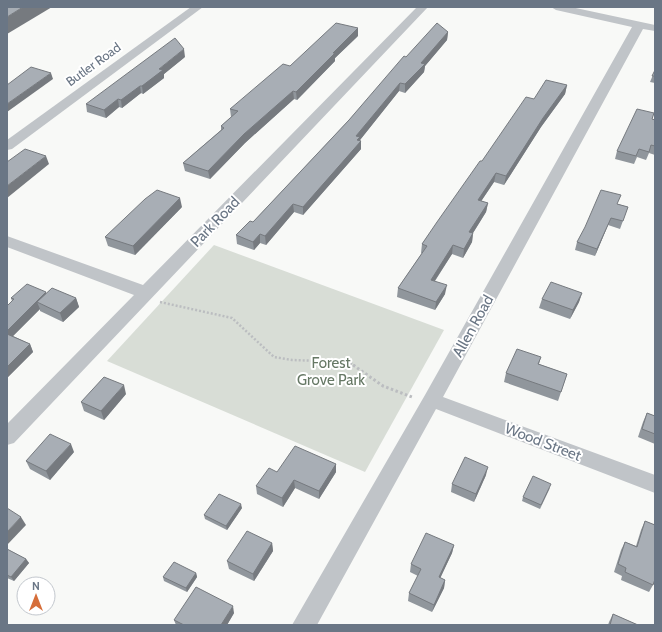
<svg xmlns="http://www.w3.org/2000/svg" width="662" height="632" viewBox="0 0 662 632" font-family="Cabin,sans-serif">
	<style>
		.green { fill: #d8ddd6 }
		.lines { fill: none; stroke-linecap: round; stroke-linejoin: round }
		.path-far1 { stroke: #bbbdc0; stroke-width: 2.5; stroke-dasharray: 2 2; stroke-linecap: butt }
		.path { stroke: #bbbdc0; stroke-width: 3; stroke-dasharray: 2.5 2.5; stroke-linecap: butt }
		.minor { fill: #c0c4c8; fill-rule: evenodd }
		.wall { fill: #90969c }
		.shaded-wall { fill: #767a7f }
		.building { fill: #a8aeb5; stroke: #767a7f }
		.labels { text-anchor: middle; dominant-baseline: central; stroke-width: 4; stroke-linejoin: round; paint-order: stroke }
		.far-street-label { font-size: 13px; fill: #6a7685; stroke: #fff }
		.street-label { font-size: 15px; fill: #6a7685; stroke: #fff }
		.park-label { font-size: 15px; fill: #667865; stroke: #fff }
	</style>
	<rect width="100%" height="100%" fill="#f8f9f7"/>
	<path class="green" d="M 214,245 L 444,330 L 365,472 L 107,361 Z"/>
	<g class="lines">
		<path class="path-far1" d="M 160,302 L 232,318 L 274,357 L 292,360 L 349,362 L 355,366"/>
		<path class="path" d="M 353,365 L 383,386 L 412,397"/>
		<g class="minor">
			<path d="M 191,7 L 203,7 L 12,149 L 7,150 L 7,140 Z"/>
			<path d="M 417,7 L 428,7 L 14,443 L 7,445 L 7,424 L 134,295 L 7,247 L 7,236 L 143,285 Z"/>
			<path d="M 551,7 L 571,7 L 655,25 L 655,31 L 643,29 L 443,397 L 655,475 L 655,493 L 436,409 L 317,625 L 292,625 L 425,395 L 632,27 L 556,10 Z"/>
		</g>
	</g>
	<g class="wall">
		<path d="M 448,32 L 447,40 L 425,66 L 424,72 L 405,93 L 399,91 L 360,140 L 361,149 L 303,215 L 294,212 L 266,245 L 260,243 L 254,250 L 237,244 L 236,235 L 253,222 L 349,120 L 406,57 Z"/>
		<path d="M 358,36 L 335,58 L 335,61 L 297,100 L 294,99 L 245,143 L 210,179 L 185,171 L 183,163 L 221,130 L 221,126 L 231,117 L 230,109 L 290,66 Z"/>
		<path d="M 185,57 L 164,74 L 164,78 L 143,94 L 141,93 L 122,108 L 119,107 L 106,118 L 87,112 L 86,104 Z"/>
		<path d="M 655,70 L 655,83 L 650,82 Z"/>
		<path d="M 567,85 L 565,94 L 541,127 L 504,185 L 494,182 L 481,201 L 488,203 L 486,212 L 473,233 L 472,242 L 463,258 L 452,254 L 435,281 L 445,294 L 435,310 L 397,297 L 398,288 L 422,253 L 421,253 L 422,244 L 482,161 L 534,99 Z"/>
		<path d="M 654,113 L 652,119 L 655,120 L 655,155 L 649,153 L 646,160 L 637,157 L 634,164 L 615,159 L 617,151 Z"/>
		<path d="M 618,204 L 628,207 L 620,229 L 608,225 L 595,256 L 575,250 L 577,242 Z"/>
		<path d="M 182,207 L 135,255 L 108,246 L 105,237 Z"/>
		<path d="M 582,293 L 579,302 L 570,319 L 539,308 L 542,299 Z"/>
		<path d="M 46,294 L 76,298 L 79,307 L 63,322 L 40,311 L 40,309 L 13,336 L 30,344 L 33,352 L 7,378 L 7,306 L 12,301 L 11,298 Z"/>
		<path d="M 541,357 L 539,364 L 567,374 L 558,401 L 504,382 L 506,373 Z"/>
		<path d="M 126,394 L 104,420 L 84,411 L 81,402 Z"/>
		<path d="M 647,413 L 655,416 L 655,444 L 638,437 L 643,422 Z"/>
		<path d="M 74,452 L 50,480 L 30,469 L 26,461 Z"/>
		<path d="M 336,464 L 336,472 L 319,499 L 295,488 L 283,507 L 257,494 L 256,486 L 277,472 Z"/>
		<path d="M 486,475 L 474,502 L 451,492 L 452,484 Z"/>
		<path d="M 550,488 L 540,509 L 522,501 L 523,497 Z"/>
		<path d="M 242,508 L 227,530 L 205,519 L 204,515 Z"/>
		<path d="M 645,521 L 655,525 L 655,582 L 654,582 L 653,585 L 649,592 L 621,580 L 622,576 L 614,572 L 621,550 L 625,542 L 636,546 L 641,530 Z"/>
		<path d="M 272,543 L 273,551 L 254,581 L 229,569 L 227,561 Z"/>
		<path d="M 454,545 L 452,553 L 440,578 L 445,580 L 444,588 L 432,612 L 408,601 L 409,593 L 418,576 L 410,572 L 411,564 Z"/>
		<path d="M 7,549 L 26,559 L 29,563 L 14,581 L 7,578 Z"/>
		<path d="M 196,573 L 197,577 L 187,592 L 164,581 L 163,577 Z"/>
		<path d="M 234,613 L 227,625 L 176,625 L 174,620 Z"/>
		<path d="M 613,614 L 638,625 L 608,625 L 609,622 Z"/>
	</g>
	<g class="shaded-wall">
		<path d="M 23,7 L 52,7 L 7,34 L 7,17 Z"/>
		<path d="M 358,28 L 358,36 L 335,58 L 335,61 L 297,100 L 296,92 L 333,53 Z"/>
		<path d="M 448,32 L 447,40 L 425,66 L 424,72 L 405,93 L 405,84 L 421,63 Z"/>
		<path d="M 184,49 L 185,57 L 164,74 L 164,78 L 143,94 L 142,86 L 159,69 Z"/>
		<path d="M 51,73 L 53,79 L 7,112 L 7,104 Z"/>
		<path d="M 400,83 L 399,91 L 360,140 L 360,142 L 361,141 L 361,149 L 303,215 L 303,207 L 356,136 Z"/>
		<path d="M 567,85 L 565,94 L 541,127 L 504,185 L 506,176 L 543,118 Z"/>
		<path d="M 140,86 L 141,93 L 122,108 L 121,100 Z"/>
		<path d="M 293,91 L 294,99 L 245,143 L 210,179 L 208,171 L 244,134 Z"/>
		<path d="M 118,99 L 119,107 L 106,118 L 104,110 Z"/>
		<path d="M 46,156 L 49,164 L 7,198 L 7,186 Z"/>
		<path d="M 496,173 L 494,182 L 476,209 L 478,200 Z"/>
		<path d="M 180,198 L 182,207 L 135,255 L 133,246 Z"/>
		<path d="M 488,203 L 486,212 L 468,241 L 469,232 Z"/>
		<path d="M 293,204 L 294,212 L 266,245 L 265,236 Z"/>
		<path d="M 611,218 L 608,225 L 595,256 L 597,249 Z"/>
		<path d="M 473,233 L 472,242 L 463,258 L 464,249 Z"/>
		<path d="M 260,234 L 260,243 L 254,250 L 253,242 Z"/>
		<path d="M 453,245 L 452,254 L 430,288 L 431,280 Z"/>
		<path d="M 447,285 L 445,294 L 435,310 L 436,302 Z"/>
		<path d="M 46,292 L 48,300 L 37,302 L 40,309 L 8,341 L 7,338 L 7,331 Z"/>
		<path d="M 582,293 L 579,302 L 570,319 L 573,310 Z"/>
		<path d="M 76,298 L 79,307 L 63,322 L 60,313 Z"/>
		<path d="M 30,344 L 33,352 L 7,378 L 7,367 Z"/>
		<path d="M 124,385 L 126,394 L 104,420 L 101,411 Z"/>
		<path d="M 71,444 L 74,452 L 50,480 L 46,471 Z"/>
		<path d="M 336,464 L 336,472 L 319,499 L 319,491 Z"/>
		<path d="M 488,467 L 486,475 L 474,502 L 476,494 Z"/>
		<path d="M 294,480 L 295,488 L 283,507 L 282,498 Z"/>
		<path d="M 241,504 L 242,508 L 227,530 L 226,526 Z"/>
		<path d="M 21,517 L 26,525 L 7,545 L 7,532 Z"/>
		<path d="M 272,543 L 273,551 L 254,581 L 253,574 Z"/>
		<path d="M 454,545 L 452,553 L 437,585 L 439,577 Z"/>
		<path d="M 26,559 L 29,563 L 14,581 L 11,577 Z"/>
		<path d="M 196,573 L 197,577 L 187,592 L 186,588 Z"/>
		<path d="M 445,580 L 444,588 L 432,612 L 434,605 Z"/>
		<path d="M 233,606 L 234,613 L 227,625 L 221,625 Z"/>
	</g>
	<g class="building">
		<path d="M 7,7 L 23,7 L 7,17 Z"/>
		<path d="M 336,23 L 358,28 L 333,53 L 335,53 L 296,92 L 293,91 L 244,134 L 208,171 L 183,163 L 224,128 L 221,126 L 238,111 L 230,109 L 283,64 L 290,66 Z"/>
		<path d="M 437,23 L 448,32 L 421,63 L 425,64 L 405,84 L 400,83 L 356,136 L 360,137 L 357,140 L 361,141 L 303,207 L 293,204 L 265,236 L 260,234 L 253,242 L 236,235 L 250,221 L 253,222 L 349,120 L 404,56 L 406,57 Z"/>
		<path d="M 175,38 L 184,49 L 159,69 L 163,70 L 142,86 L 140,86 L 121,100 L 118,99 L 104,110 L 86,104 Z"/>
		<path d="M 31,67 L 51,73 L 7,104 L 7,85 Z"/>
		<path d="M 655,70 L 655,76 L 652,76 Z"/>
		<path d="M 546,80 L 567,85 L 543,118 L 506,176 L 496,173 L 478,200 L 488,203 L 469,232 L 473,233 L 464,249 L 453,245 L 431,280 L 447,285 L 436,302 L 398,288 L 427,246 L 422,244 L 437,222 L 480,161 L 482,161 L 526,97 L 534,99 Z"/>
		<path d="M 637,109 L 654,113 L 652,119 L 655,120 L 655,146 L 651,145 L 649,152 L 639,149 L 636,156 L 617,151 Z"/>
		<path d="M 25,149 L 46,156 L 7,186 L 7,162 Z"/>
		<path d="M 157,190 L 180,198 L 133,246 L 105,237 L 145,199 Z"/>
		<path d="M 601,190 L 621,195 L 617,204 L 628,207 L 623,221 L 611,218 L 597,249 L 577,242 L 585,227 Z"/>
		<path d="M 551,282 L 582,293 L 573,310 L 542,299 Z"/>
		<path d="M 27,284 L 46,292 L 7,331 L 7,306 L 14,299 L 11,298 Z"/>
		<path d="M 52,288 L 76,298 L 60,313 L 37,302 Z"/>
		<path d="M 7,334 L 30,344 L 7,367 Z"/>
		<path d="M 517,349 L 541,357 L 538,364 L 567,374 L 561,392 L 506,373 Z"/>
		<path d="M 104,377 L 124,385 L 101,411 L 81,402 Z"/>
		<path d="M 647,413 L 655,416 L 655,434 L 642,429 Z"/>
		<path d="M 50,434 L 71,444 L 46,471 L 26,461 Z"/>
		<path d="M 295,446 L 336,464 L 319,491 L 294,480 L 282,498 L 256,486 L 269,468 L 277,472 Z"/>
		<path d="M 465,457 L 488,467 L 476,494 L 452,484 Z"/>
		<path d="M 533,476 L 551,484 L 541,505 L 523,497 Z"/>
		<path d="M 219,494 L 241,504 L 226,526 L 204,515 Z"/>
		<path d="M 7,508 L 21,517 L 7,532 Z"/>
		<path d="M 645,521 L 655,525 L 655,579 L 653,585 L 625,572 L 626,568 L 618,564 L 625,542 L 637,547 Z"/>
		<path d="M 247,531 L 272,543 L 253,574 L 227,561 Z"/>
		<path d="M 426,533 L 454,545 L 439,577 L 445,580 L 434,605 L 409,593 L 421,569 L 411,564 Z"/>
		<path d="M 7,549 L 26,559 L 11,577 L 7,575 Z"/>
		<path d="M 174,562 L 196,573 L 186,588 L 163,577 Z"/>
		<path d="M 196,587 L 233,606 L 221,625 L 184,625 L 174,620 Z"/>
		<path d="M 613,614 L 638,625 L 610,625 Z"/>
	</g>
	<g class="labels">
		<g class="far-street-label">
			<text transform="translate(93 64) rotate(-36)">Butler Road</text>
		</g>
		<g class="street-label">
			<text transform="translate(215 222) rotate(-46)">Park Road</text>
			<text transform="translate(473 326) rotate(-61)">Allen Road</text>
			<text transform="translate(543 442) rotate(21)">Wood Street</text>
		</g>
		<g class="park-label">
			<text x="331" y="363">Forest<tspan x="331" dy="17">Grove Park</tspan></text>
		</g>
	</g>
	<rect width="662" height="632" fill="none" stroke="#6a7685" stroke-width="16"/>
	<g transform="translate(36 596)"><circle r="19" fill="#ffffff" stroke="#c3c8ce"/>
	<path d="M0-3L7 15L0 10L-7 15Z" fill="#d66e3a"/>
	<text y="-6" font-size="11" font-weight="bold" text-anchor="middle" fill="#6a7685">N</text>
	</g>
</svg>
